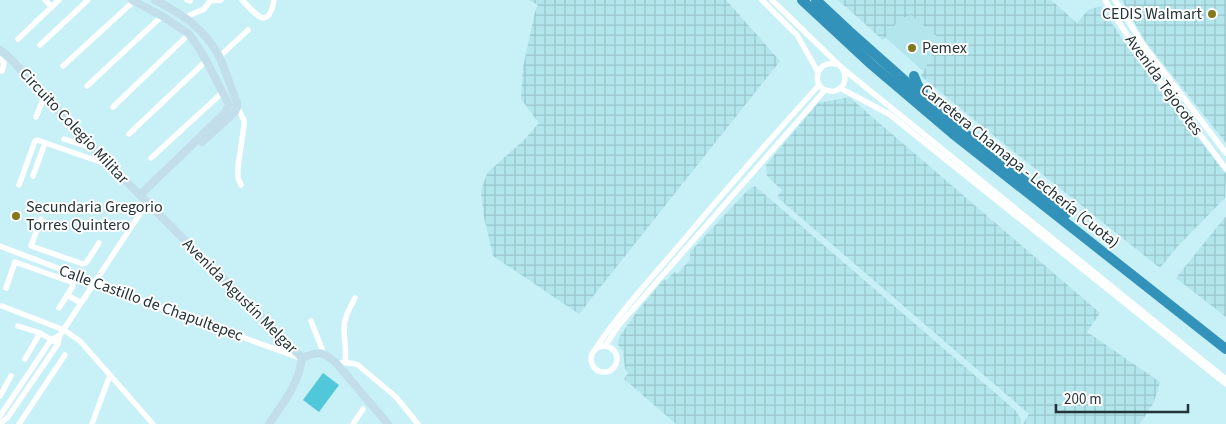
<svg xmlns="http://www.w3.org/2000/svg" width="1226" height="424" viewBox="0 0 1226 424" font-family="'Source Sans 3',sans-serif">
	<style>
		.built { fill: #b3e5ed }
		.industrial { fill: url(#industrial-grid) }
		.green { fill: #51c8da }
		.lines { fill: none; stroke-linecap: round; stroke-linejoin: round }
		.street { stroke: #fff; stroke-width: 5.5 }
		.secondary { stroke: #c2deea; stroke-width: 8 }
		.highway { stroke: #3392b9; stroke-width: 10 }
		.poi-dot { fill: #80791e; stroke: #fff; stroke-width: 2 }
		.labels { text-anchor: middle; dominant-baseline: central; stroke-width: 4; stroke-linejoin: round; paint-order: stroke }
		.poi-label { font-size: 16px; fill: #233336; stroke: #fff; text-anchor: start }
		.street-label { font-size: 16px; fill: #233336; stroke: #fff }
	</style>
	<defs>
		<pattern id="industrial-grid" width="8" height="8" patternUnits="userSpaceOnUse" patternTransform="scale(1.25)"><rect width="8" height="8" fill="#b3e5ed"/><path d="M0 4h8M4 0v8" fill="none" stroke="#9ac5cc"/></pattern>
	</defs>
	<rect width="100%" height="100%" fill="#c7f0f7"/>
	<path class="built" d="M 911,14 L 940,39 L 923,71 L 885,37 L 900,19 Z"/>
	<g class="industrial">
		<path d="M 529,0 L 726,0 L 780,61 L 579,314 L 493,256 L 484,217 L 481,191 L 487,173 L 524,140 L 539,123 L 521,99 L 523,67 L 535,12 L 538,5 Z"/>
		<path d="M 838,0 L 1051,0 L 1077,23 L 1088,10 L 1101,6 L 1128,48 L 1226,174 L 1225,198 L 1177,247 L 1160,268 L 983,127 L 921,76 L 940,39 L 911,15 L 900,19 L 883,40 Z"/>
		<path d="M 1122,0 L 1226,0 L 1226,143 L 1145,41 Z"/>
		<path d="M 849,97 L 1100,313 L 1087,332 L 1160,382 L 1154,402 L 1140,424 L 1023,424 L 1029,414 L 777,197 L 782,190 L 767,176 L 766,165 L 818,103 Z"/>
		<path d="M 755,186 L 1015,410 L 1021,419 L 1021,424 L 676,424 L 624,379 L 628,373 L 625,369 L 623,351 L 618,345 L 618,341 L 620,336 L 636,313 L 664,279 L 666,281 L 674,272 L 677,274 L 690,260 L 690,252 L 749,189 Z"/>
		<path d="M 1226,216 L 1226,317 L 1176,278 Z"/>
	</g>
	<path class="green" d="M 323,373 L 339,385 L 319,412 L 303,400 Z"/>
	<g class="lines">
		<g class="street">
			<path d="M 45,0 L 52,7"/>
			<path d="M 187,0 L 190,1"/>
			<path d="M 242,0 C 256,14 268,32 274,0"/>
			<path d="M 762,0 L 797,35 L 818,72"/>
			<path d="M 772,0 L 842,68 L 1226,379"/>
			<path d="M 1105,0 C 1140,59 1185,113 1226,169"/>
			<path d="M 1115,0 L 1144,46 L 1226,153"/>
			<path d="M 210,1 L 221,0"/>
			<path d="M 186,17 L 204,9 L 211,0"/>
			<path d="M 18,39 L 59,0"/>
			<path d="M 40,45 L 88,0"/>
			<path d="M 219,57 L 248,30"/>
			<path d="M 0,59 L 4,63 L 2,71"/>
			<path d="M 836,64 C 815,59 810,89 830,91 C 833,92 838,90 841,88 C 846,82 846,76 843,69"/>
			<path d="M 63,66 L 134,1"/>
			<path d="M 87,86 L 162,16"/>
			<path d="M 840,88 L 889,114 L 1226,384"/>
			<path d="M 113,107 L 189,34"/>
			<path d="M 237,107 L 244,120 L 244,125 L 238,167 L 238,178 L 241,185"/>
			<path d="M 36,117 L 45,95"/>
			<path d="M 129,134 L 206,61"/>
			<path d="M 64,139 L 92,148"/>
			<path d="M 151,158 L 223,92"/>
			<path d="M 33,176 L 45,143"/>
			<path d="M 19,185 L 35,141 L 37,140 L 109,165"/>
			<path d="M 41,219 L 31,246 L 83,264 L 86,263 L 99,243"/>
			<path d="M 0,246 L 172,312 L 300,358"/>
			<path d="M 6,288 L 15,262 L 71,282 L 73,284 L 73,286 L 59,308"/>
			<path d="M 67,295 L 81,303"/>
			<path d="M 2,306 L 64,330 L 80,341 L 153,424"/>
			<path d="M 311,321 L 324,354"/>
			<path d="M 18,326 L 40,333 L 55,342"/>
			<circle cx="604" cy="359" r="13"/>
			<path d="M 605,346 L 619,325 L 825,90"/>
			<path d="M 596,348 C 623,308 656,273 687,236 C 730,185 774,135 819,85"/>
			<path d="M 25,359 L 40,333"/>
			<path d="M 345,362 C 347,350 344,340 344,329 C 344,317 350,308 355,298"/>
			<path d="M 337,364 C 345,362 350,362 358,365 L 396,397 L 418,424"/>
			<path d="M 0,396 L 11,376"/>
			<path d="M 0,416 L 51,340 L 60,335"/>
			<path d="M 0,424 L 8,417 L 58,344 L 60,335 L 147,203"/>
			<path d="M 19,424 L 65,355"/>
			<path d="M 92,424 L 110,375"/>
			<path d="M 353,424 L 363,409"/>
		</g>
		<g class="secondary">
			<path d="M 132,0 L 162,16 L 189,34 L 200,50 L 208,64 L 229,105 L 225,113 L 140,195"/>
			<path d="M 155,0 C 182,14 204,28 219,56 C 226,71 231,88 237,103 L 237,107 L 235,112 L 202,142"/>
			<path d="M 0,50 L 8,56 L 94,149 L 302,358"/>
			<path d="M 302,358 C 319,351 324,351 337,364 L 388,424"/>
			<path d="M 269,424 C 283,403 299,384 302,358"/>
		</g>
		<g class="highway">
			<path d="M 802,0 L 872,65 L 952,133 L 1226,349"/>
			<path d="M 816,0 L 849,31 L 957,127 L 1066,214"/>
			<path d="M 914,76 L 918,86 L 923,92"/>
		</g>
	</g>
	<g class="poi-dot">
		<circle cx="1212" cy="14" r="5"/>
		<circle cx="912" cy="48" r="5"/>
		<circle cx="16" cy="216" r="5"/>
	</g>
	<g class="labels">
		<g class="poi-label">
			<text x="1202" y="14" text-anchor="end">CEDIS Walmart</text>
			<text x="922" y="48">Pemex</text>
			<text x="26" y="207">Secundaria Gregorio<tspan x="26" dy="18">Torres Quintero</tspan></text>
		</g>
		<g class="street-label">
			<text transform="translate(1164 85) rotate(54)">Avenida Tejocotes</text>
			<text transform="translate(74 126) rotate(47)">Circuito Colegio Militar</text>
			<text transform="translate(1020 166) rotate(39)">Carretera Chamapa - Lechería (Cuota)</text>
			<text transform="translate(240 296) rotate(45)">Avenida Agustín Melgar</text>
			<text transform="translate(151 303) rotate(20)">Calle Castillo de Chapultepec</text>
		</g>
	</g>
	<path d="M1056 404v8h132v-8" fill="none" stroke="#233336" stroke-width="2.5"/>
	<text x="1064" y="404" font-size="15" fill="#233336" stroke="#ffffff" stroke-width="4" paint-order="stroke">200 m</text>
</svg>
